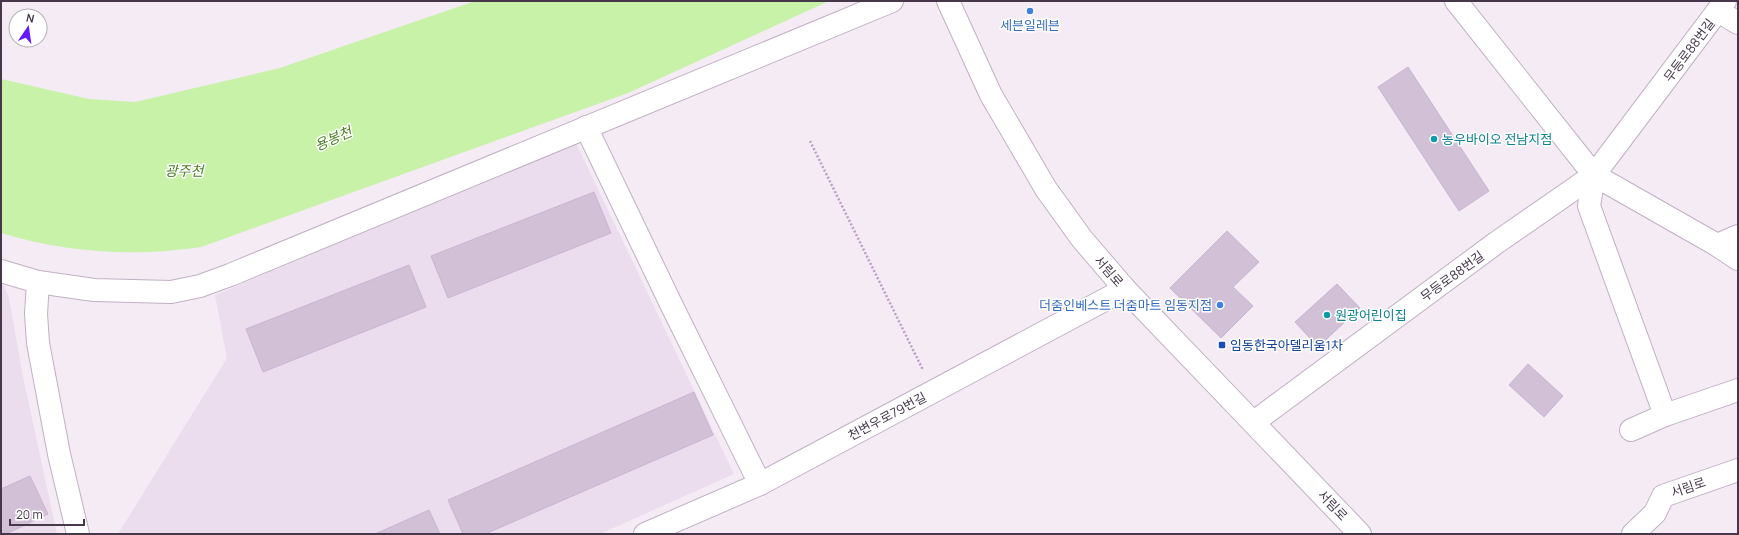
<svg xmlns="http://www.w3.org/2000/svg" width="1739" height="535" viewBox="0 0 1739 535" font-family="Manrope,'Noto Sans KR',sans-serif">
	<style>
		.residential { fill: #ebdded }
		.water { fill: #c7f2a7 }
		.building { fill: #d2c0d7; stroke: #cbb3d2 }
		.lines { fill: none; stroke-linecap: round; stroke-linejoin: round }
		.minor-casing { stroke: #c1b0c4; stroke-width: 24 }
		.path { stroke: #bc9ec3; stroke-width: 2.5; stroke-dasharray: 2 2; stroke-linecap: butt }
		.minor { stroke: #fff; stroke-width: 22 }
		.shop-dot { fill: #3f7fe0; stroke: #fff; stroke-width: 1.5 }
		.culture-dot { fill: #0f9aa8; stroke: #fff; stroke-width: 1.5 }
		.transit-dot { fill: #1a4fb4; stroke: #fff; stroke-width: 1.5 }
		.labels { text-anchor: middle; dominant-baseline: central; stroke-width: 3; stroke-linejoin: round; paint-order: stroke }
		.shop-label { font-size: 13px; fill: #366cbe; stroke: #fff }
		.street-label { font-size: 13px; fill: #46384a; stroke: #fff }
		.culture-label { font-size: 13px; fill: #0d838f; stroke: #fff; text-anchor: start }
		.transit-label { font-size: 13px; fill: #164399; stroke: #fff; text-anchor: start }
		.water-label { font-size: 14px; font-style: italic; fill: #497e24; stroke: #fff }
	</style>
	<rect width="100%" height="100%" fill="#f4ebf5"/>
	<g class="residential">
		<path d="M 576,143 L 734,474 L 600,534 L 118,534 L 227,358 L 215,295 Z"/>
		<path d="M 1,280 L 9,298 L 23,377 L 57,534 L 1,534 Z"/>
	</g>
	<path class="water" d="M 475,1 L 829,1 L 628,93 L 201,247 C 135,257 66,253 1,233 L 1,79 L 89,99 L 135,102 L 280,68 Z"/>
	<g class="building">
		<path d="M 1408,67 L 1489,191 L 1459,211 L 1378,87 Z"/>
		<path d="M 594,192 L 611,233 L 448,298 L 431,256 Z"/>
		<path d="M 1227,231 L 1259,262 L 1233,287 L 1253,306 L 1221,338 L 1170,288 Z"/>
		<path d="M 409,265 L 426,307 L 263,372 L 246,329 Z"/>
		<path d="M 1337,284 L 1360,308 L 1318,347 L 1295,322 Z"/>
		<path d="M 1528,364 L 1563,396 L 1544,417 L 1509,385 Z"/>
		<path d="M 694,392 L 713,435 L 485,534 L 463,534 L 448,500 Z"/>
		<path d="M 30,476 L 48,514 L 6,534 L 1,534 L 1,489 Z"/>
		<path d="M 429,510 L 440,534 L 375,534 Z"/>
	</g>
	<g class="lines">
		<defs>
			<g id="minor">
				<path d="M 948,1 L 991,95 L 1046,189 L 1082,239 L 1125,289 L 1360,534"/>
				<path d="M 1456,1 L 1594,175 L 1717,245 L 1738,259"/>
				<path d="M 1718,11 L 1738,23"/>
				<path d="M 586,127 L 671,304 L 760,484"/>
				<path d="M 1594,175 L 1589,206 L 1665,415"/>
				<path d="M 1717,245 L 1738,236"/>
				<path d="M 1,271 L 38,282"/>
				<path d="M 1254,422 L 1496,243 L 1594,175 L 1725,1"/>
				<path d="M 1631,430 L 1665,415 L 1738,390"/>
				<path d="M 78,534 L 59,454 L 38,343 L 36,314 L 38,282 L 94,290 L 171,292 L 200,286 L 230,275 L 892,1"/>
				<path d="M 645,534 L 760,484 L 1125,289"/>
				<path d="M 1633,534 L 1655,513 L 1663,496 L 1738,470"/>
			</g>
		</defs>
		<use href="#minor" class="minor-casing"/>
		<path class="path" d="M 810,141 L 923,370"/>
		<use href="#minor" class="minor"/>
	</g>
	<g class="shop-dot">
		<circle cx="1030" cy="11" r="4"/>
		<circle cx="1220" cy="305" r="4"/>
	</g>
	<g class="culture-dot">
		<circle cx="1434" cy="139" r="4"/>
		<circle cx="1327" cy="315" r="4"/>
	</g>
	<rect class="transit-dot" x="1218" y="341" width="8" height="8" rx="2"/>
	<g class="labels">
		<g class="shop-label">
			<text x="1030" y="25">세븐일레븐</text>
			<text x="1212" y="305" text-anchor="end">더줌인베스트 더줌마트 임동지점</text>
		</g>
		<g class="street-label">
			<text transform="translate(1689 50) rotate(-53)">무등로88번길</text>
			<text transform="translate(1109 271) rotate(49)">서림로</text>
			<text transform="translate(1452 276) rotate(-36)">무등로88번길</text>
			<text transform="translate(887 416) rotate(-28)">천변우로79번길</text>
			<text transform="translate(1688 487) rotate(-19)">서림로</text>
			<text transform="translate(1333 505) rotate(47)">서림로</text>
		</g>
		<g class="culture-label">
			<text x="1442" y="139">농우바이오 전남지점</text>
			<text x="1335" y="315">원광어린이집</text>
		</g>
		<g class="transit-label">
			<text x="1230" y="345">임동한국아델리움1차</text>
		</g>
		<g class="water-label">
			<text transform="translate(333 138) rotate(-24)">용봉천</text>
			<text x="184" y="170">광주천</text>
		</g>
	</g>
	<rect width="1739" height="535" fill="none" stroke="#46384a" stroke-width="4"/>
	<g transform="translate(28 28) rotate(13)"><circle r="19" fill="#ffffff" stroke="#b5afb7"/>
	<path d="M0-3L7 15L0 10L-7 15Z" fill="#631cfb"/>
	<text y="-6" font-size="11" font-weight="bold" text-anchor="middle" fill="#46384a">N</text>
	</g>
	<path d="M10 519v6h74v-6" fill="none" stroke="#46384a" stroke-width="2"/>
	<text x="16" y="519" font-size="12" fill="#46384a" stroke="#ffffff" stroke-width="3" paint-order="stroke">20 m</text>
</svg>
